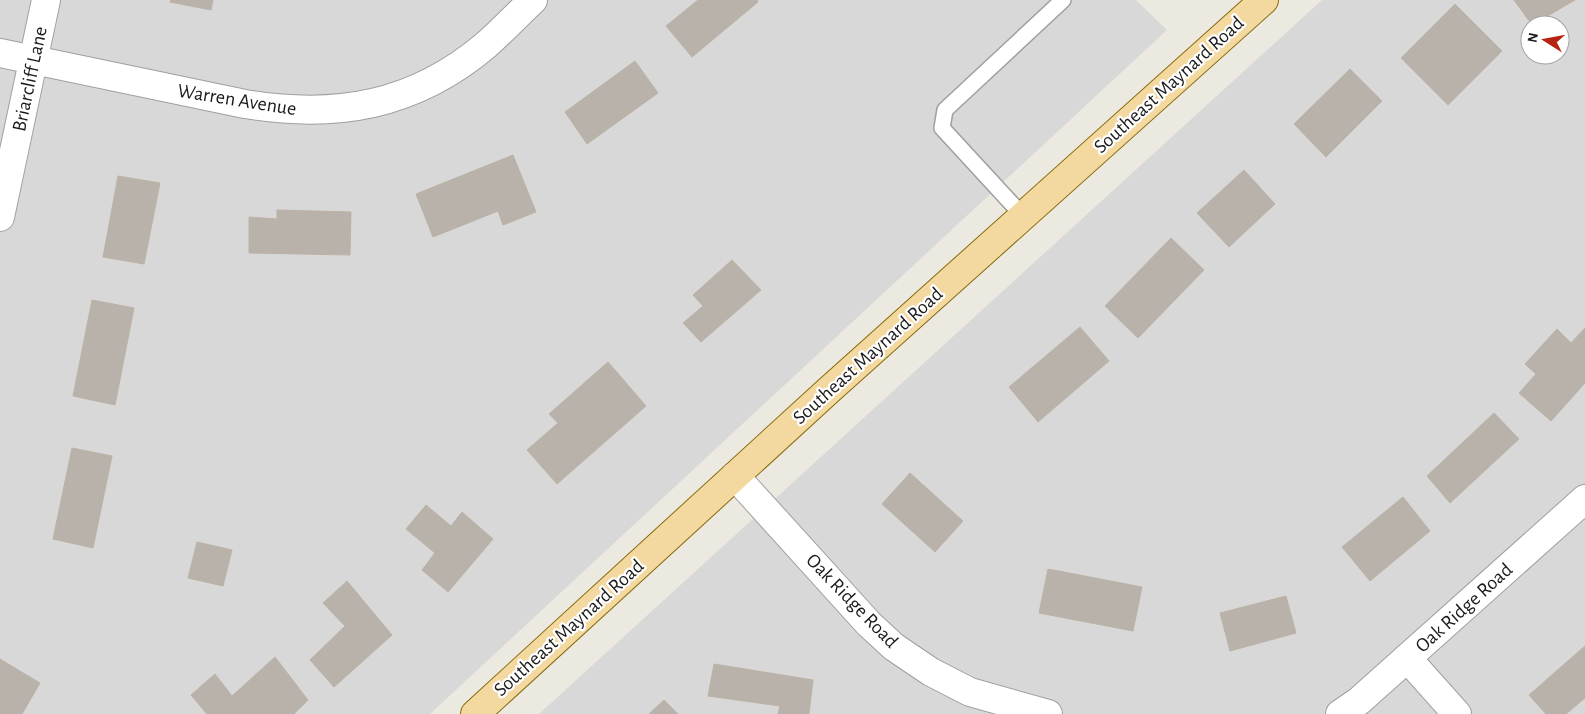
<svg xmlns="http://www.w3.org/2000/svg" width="1585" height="714" viewBox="0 0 1585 714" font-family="'Alegreya Sans',sans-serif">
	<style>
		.residential { fill: #d9d8d8; fill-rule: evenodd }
		.building { fill: #b8b2ab; stroke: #bcb2a5 }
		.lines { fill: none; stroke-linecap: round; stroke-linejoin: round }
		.service-casing { stroke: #9f9f9f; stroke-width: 18 }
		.minor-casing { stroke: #9f9f9f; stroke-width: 30 }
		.primary-casing { stroke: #866b0c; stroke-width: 30 }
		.service { stroke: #fff; stroke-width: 15 }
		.minor { stroke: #fff; stroke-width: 28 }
		.primary { stroke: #f3d89f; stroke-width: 28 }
		.labels { text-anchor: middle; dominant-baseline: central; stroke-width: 4.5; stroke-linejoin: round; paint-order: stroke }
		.street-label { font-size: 20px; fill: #1b1b1b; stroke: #fff }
	</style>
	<rect width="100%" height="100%" fill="#ece9e1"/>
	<g class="residential">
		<path d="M 0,0 L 1136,0 L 1167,30 L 430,714 L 0,714 Z"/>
		<path d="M 1322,0 L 1585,0 L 1585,714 L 539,714 ZM 1530,25 L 1560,25 L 1560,55 L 1530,55 Z"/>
	</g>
	<g class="building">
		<path d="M 171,0 L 213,0 L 211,10 L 170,2 Z"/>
		<path d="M 698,0 L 757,0 L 758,2 L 692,57 L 666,26 Z"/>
		<path d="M 1514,0 L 1575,0 L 1532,25 Z"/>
		<path d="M 1455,4 L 1502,51 L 1448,105 L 1401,58 Z"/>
		<path d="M 635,61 L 658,93 L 587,144 L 565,112 Z"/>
		<path d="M 1350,69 L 1382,101 L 1326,157 L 1294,124 Z"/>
		<path d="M 513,155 L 536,212 L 503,225 L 498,211 L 433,237 L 416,194 Z"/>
		<path d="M 1244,170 L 1275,204 L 1229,247 L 1197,213 Z"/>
		<path d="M 118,176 L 160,183 L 144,264 L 103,257 Z"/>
		<path d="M 277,210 L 351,212 L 350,255 L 249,253 L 249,217 L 277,219 Z"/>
		<path d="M 1171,238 L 1204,270 L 1138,338 L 1105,306 Z"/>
		<path d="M 732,260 L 761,290 L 701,342 L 683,323 L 703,306 L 693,295 Z"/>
		<path d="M 92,300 L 134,308 L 115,405 L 73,396 Z"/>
		<path d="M 1080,327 L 1109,361 L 1038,422 L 1009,387 Z"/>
		<path d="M 1585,328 L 1585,383 L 1551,421 L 1519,393 L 1536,374 L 1525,364 L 1557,329 L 1571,343 Z"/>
		<path d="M 608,362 L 646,406 L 557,484 L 527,450 L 558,423 L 549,414 Z"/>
		<path d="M 1494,413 L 1519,439 L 1450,503 L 1427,476 Z"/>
		<path d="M 72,448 L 112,456 L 93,548 L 53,539 Z"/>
		<path d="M 910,473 L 963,521 L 935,552 L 882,504 Z"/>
		<path d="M 1403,497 L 1430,531 L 1370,581 L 1342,547 Z"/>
		<path d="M 426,505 L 451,526 L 462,512 L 493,539 L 448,592 L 422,570 L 435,553 L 406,529 Z"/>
		<path d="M 197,542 L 232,550 L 223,586 L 188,578 Z"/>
		<path d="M 1048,569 L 1142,587 L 1133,631 L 1039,613 Z"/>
		<path d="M 347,581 L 392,635 L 334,687 L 310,660 L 345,626 L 323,603 Z"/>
		<path d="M 1286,596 L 1296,633 L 1230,651 L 1220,613 Z"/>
		<path d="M 1585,646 L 1585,698 L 1566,714 L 1546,714 L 1529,695 Z"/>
		<path d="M 275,657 L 308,700 L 294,714 L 207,714 L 191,695 L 215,674 L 232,696 Z"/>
		<path d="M 0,659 L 40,683 L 22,714 L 0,714 Z"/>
		<path d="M 714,664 L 813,680 L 809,714 L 778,714 L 780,706 L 708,696 Z"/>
		<path d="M 664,700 L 678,714 L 649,714 Z"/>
	</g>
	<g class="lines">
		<defs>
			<path id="service" d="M 1023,216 L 942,128 L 945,110 L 1063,0"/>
			<g id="minor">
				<path d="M 0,53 L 245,104 C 336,119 414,106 486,45 C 502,31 517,15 533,0"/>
				<path d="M 0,217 L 46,0"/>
				<path d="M 735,476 L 869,624 L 894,647 L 931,672 L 970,692 L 1048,714"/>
				<path d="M 1407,658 L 1457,714"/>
				<path d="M 1340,714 L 1359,701 L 1585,499"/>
			</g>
			<path id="primary" d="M 475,714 L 829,390 L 1264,0"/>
		</defs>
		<use href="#service" class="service-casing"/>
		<use href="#minor" class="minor-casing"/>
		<use href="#primary" class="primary-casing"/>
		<use href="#service" class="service"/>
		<use href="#minor" class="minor"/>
		<use href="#primary" class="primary"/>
	</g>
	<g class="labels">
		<g class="street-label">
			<text transform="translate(30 79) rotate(-78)">Briarcliff Lane</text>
			<text transform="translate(1169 85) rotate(-42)">Southeast Maynard Road</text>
			<text transform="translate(237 100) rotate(9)">Warren Avenue</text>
			<text transform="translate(868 356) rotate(-42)">Southeast Maynard Road</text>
			<text transform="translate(852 601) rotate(46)">Oak Ridge Road</text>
			<text transform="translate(1464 608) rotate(-42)">Oak Ridge Road</text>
			<text transform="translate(569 628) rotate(-42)">Southeast Maynard Road</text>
		</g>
	</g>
	<g transform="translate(1545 40) rotate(281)"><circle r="24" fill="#ffffff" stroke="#a4a4a4"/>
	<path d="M0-4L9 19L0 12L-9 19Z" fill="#b62310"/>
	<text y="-8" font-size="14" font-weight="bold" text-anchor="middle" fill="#1b1b1b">N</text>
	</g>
</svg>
